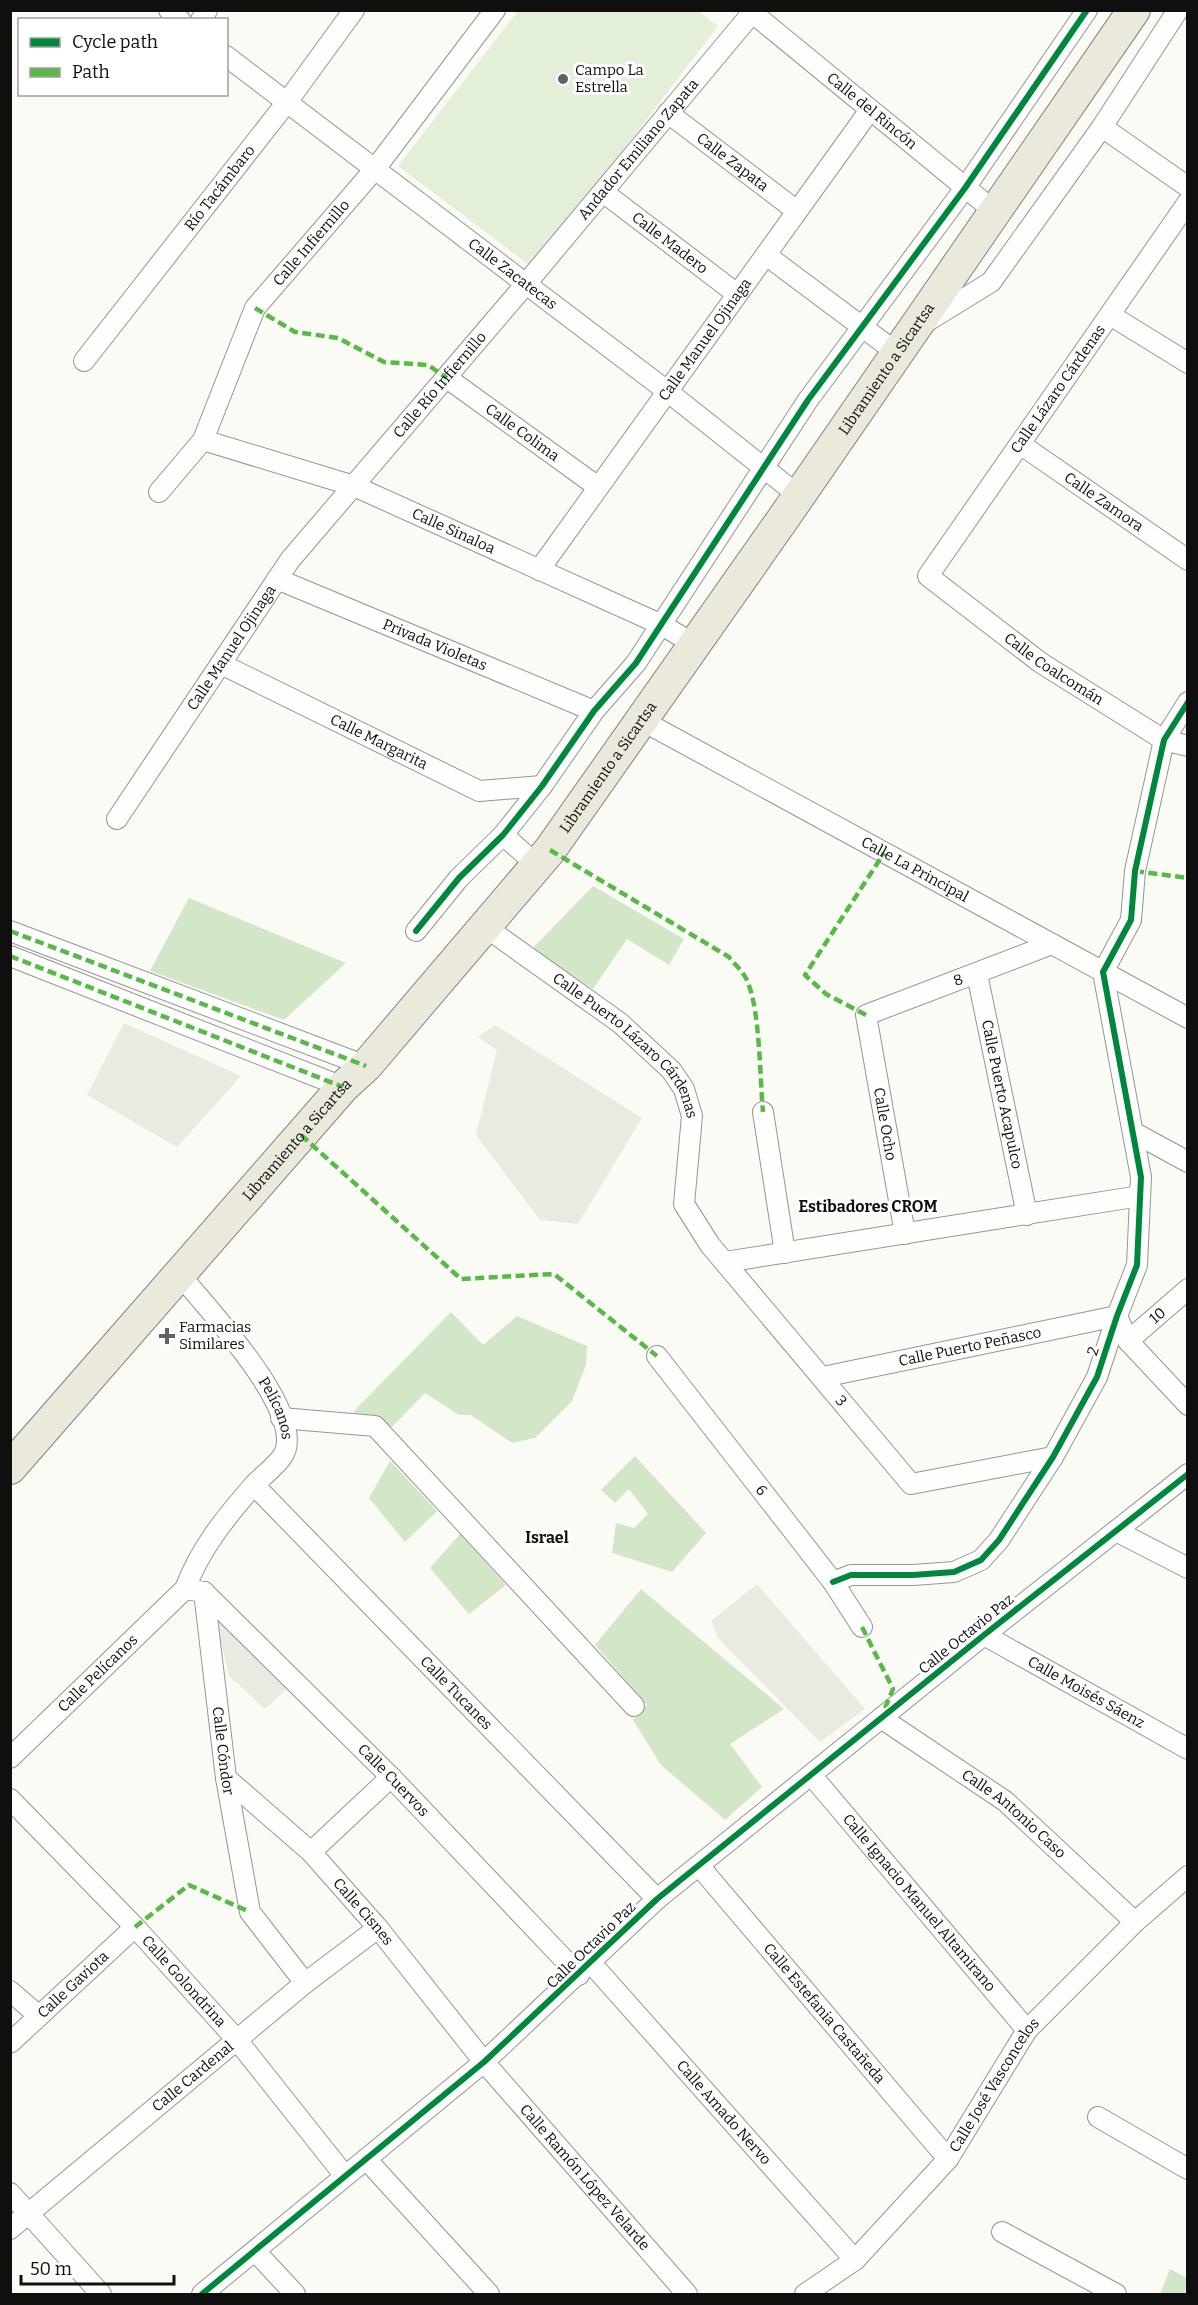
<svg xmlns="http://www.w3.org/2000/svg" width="1198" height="2305" viewBox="0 0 1198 2305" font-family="Bitter,serif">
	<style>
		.green { fill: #e3efd8 }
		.forest { fill: #d3e6c7 }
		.plaza { fill: #ebeae1 }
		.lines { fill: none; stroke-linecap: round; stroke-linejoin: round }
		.street-casing { stroke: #959593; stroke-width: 22 }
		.primary-casing { stroke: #838380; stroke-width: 34 }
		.street { stroke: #fefefe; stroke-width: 20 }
		.primary { stroke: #ebe8dc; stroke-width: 32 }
		.quiet { stroke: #58b947; stroke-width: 4.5; stroke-dasharray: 9 4.5; stroke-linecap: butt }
		.cycleway-casing { stroke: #fff; stroke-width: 10 }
		.cycleway { stroke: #00873e; stroke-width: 6 }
		.poi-dot { fill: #626260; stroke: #fff; stroke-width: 2 }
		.labels { text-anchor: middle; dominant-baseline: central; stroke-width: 6; stroke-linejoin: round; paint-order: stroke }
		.poi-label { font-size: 15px; fill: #0f0f0f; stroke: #fff; text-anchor: start }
		.street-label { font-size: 15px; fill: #0f0f0f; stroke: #fff }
		.neighbourhood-label { font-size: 16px; font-weight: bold; fill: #0f0f0f; stroke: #fff }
	</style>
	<rect width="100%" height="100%" fill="#fbfbf6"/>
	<path class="green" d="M 518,11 L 698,11 L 718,26 L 533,268 L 398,166 Z"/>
	<g class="forest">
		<path d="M 593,886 L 684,939 L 669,965 L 627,939 L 593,989 L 531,950 Z"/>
		<path d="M 189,898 L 346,963 L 284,1020 L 150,971 Z"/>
		<path d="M 451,1312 L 483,1345 L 517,1316 L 587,1346 L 586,1365 L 572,1401 L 535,1438 L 512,1443 L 471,1415 L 459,1415 L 425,1393 L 392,1427 L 353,1412 Z"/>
		<path d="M 635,1456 L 706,1533 L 672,1572 L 612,1553 L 616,1523 L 634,1528 L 648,1514 L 629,1489 L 615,1503 L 601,1490 Z"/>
		<path d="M 390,1461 L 437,1511 L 405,1542 L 369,1498 Z"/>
		<path d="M 460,1534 L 506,1585 L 469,1614 L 430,1568 Z"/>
		<path d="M 641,1589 L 784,1709 L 730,1744 L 762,1787 L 725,1820 L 661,1765 L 633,1720 L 647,1705 L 595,1645 Z"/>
		<path d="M 1170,2269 L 1187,2278 L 1185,2294 L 1160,2294 Z"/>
	</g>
	<g class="plaza">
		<path d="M 124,1023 L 241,1076 L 177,1147 L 87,1095 Z"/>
		<path d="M 495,1025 L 642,1118 L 578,1224 L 540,1220 L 476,1135 L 497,1050 L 478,1037 Z"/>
		<path d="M 757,1584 L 865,1709 L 820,1742 L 718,1638 L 711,1621 Z"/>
		<path d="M 215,1616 L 287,1689 L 265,1709 L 229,1676 Z"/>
	</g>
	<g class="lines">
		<defs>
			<g id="street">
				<path d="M 169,10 L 180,20"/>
				<path id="s1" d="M 749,10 L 994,211"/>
				<path d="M 201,20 L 207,10"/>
				<path id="s2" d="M 226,56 L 667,391 L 798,495"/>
				<path id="s3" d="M 668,113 L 797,211"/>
				<path d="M 1102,127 L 1188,187"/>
				<path id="s4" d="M 603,192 L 737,294"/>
				<path id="s5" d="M 1188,202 L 928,576 L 1041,663 L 1164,740 L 1188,746"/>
				<path d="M 766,255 L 897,353"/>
				<path d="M 1110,315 L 1188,363"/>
				<path d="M 926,322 L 991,282 L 1102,127 L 1178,10"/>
				<path id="s6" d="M 84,361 L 287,102 L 354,10"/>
				<path id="s7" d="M 447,378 L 598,487"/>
				<path id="s8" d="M 203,440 L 354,486 L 662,625 L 695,645"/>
				<path id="s9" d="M 1020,444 L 1188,560"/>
				<path id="s10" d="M 159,492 L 203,440 L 255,308 L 375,169 L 495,10"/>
				<path id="s11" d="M 539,570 L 870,110"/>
				<path id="s12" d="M 277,579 L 594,711"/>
				<path id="s13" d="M 221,664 L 479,791 L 542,786"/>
				<path id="s14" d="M 641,720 L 1188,1018"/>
				<path id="s15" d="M 117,819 L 290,560 L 525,285 L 752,13"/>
				<path d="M 503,835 L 537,865"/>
				<path id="s16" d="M 484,926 L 620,1023 L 671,1070 L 684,1089 L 692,1116 L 684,1204 L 710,1245 L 911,1484 L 1053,1457"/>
				<path d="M 10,931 L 366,1066"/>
				<path d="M 416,931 L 459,878 L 503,835 L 542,786 L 594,711 L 636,663 L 808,400 L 965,188 L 1087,10"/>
				<path d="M 10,956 L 343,1087"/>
				<path id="s17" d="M 977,974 L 1027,1215"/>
				<path d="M 763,1112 L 785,1253"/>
				<path d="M 1133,1132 L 1188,1162"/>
				<path id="s18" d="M 905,1234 L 866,1015 L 1052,944"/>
				<path d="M 725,1262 L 1140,1196"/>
				<path id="s19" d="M 181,1276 C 206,1307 311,1417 282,1457 C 274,1468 262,1476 253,1486 C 225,1518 200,1549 185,1589 L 204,1592"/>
				<path id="s20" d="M 1128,1341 L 1188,1289"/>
				<path id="s21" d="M 657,1356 L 833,1582 L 862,1627"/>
				<path id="s22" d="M 823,1377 L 1117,1316 L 1128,1341 L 1188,1405"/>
				<path d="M 281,1418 L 375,1426 L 634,1706"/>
				<path id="s23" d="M 254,1485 L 657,1899"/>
				<path d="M 1116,1531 L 1188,1568"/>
				<path d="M 833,1582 L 851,1575 L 913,1575 L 954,1572 L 981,1560 L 999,1540 L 1053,1457 L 1097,1377 L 1117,1316 L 1137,1265 L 1141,1177 L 1103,972 L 1131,920 L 1135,871 L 1164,740 L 1188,702"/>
				<path id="s24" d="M 204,1592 L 391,1777 L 579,1975"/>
				<path id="s25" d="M 204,1592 L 226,1778 L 250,1912 L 305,1983"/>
				<path id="s26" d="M 984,1635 L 1188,1749"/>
				<path id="s27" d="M 881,1718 L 1005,1801 L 1135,1922"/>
				<path id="s28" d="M 10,1758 L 185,1589"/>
				<path id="s29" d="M 812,1776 L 1027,2030"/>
				<path id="s30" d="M 226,1778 L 311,1852 L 378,1928 L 484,2062 L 687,2294"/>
				<path id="s31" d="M 10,1799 L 135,1927 L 237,2040 L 345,2176"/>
				<path d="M 311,1852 L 391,1777"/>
				<path id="s32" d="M 700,1867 L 948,2159"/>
				<path id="s33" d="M 591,1963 L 855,2260"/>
				<path d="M 10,1991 L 39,2016"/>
				<path id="s34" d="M 10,2043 L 135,1927"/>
				<path d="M 1098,2117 L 1188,2169"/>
				<path d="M 366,2159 L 489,2294"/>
				<path d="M 10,2193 L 101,2294"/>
				<path id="s35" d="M 10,2229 L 305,1983 L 378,1928"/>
				<path d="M 1002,2232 L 1116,2294"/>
				<path d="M 255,2251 L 295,2294"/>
				<path d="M 202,2294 L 484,2062 L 657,1899 L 984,1635 L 1188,1474"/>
				<path id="s36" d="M 805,2294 L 855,2260 L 948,2159 L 1027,2030 L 1135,1922 L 1188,1876"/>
			</g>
			<g id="primary">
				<path id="s37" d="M 10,1468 L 343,1087 L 366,1066 L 550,850 L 785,516 L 1134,10"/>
			</g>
		</defs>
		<use href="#street" class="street-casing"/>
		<use href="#primary" class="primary-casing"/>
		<use href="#street" class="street"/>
		<use href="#primary" class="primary"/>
		<g class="quiet">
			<path d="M 255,308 L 295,332 L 338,338 L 384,362 L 428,365 L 447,378"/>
			<path d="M 550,850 L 729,957 C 735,965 745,973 748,983 C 760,1011 760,1080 763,1112"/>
			<path d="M 1135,871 L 1188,878"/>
			<path d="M 10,931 L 366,1066"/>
			<path d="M 10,956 L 343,1087"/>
			<path d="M 866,1015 L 826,994 L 805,975 L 884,853"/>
			<path d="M 301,1135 L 461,1279 L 554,1274 L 657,1356"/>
			<path d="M 862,1627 L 893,1689 L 883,1713"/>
			<path d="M 135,1927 L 189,1885 L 250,1912"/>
		</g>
		<defs>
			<g id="cycleway">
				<path d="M 416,931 L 459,878 L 503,835 L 542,786 L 594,711 L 636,663 L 808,400 L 965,188 L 1087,10"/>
				<path d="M 833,1582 L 851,1575 L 913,1575 L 954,1572 L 981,1560 L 999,1540 L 1053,1457 L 1097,1377 L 1117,1316 L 1137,1265 L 1141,1177 L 1103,972 L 1131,920 L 1135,871 L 1164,740 L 1188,702"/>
				<path d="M 202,2294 L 484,2062 L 657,1899 L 984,1635 L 1188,1474"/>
			</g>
		</defs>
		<use href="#cycleway" class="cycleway-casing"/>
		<use href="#cycleway" class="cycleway"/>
	</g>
	<g class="poi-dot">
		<circle cx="563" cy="79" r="6"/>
		<path d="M164 1327h6v6h6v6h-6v6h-6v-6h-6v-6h6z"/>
	</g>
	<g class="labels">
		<g class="poi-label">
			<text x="575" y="70">Campo La<tspan x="575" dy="17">Estrella</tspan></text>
			<text x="179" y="1327">Farmacias<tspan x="179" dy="17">Similares</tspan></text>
		</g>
		<g class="street-label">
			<text stroke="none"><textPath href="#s1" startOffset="159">Calle del Rincón</textPath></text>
			<text stroke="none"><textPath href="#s15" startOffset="850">Andador Emiliano Zapata</textPath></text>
			<text stroke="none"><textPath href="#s3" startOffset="81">Calle Zapata</textPath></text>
			<text stroke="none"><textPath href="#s6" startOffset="220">Río Tacámbaro</textPath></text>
			<text stroke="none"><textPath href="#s10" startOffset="296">Calle Infiernillo</textPath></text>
			<text stroke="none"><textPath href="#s4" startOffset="84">Calle Madero</textPath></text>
			<text stroke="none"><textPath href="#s2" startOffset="360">Calle Zacatecas</textPath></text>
			<text stroke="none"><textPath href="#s11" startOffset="284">Calle Manuel Ojinaga</textPath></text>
			<text stroke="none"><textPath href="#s37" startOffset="1408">Libramiento a Sicartsa</textPath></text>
			<text stroke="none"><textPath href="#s15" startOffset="542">Calle Río Infiernillo</textPath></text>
			<text transform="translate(1058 389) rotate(-55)">Calle Lázaro Cárdenas</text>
			<text stroke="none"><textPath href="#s7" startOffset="93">Calle Colima</textPath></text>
			<text stroke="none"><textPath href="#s9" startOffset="102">Calle Zamora</textPath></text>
			<text stroke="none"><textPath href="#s8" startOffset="267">Calle Sinaloa</textPath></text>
			<text stroke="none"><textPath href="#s12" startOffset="171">Privada Violetas</textPath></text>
			<text stroke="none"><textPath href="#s15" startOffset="206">Calle Manuel Ojinaga</textPath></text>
			<text stroke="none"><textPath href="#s5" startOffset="612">Calle Coalcomán</textPath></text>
			<text stroke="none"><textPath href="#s13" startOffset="176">Calle Margarita</textPath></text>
			<text stroke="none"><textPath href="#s37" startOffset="922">Libramiento a Sicartsa</textPath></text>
			<text stroke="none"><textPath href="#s14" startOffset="312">Calle La Principal</textPath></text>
			<text stroke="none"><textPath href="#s18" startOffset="321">8</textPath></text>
			<text stroke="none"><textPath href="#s16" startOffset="188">Calle Puerto Lázaro Cárdenas</textPath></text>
			<text stroke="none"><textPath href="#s17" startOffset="123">Calle Puerto Acapulco</textPath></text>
			<text transform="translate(885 1124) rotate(80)">Calle Ocho</text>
			<text stroke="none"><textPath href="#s37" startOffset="436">Libramiento a Sicartsa</textPath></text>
			<text stroke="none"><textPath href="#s20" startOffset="39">10</textPath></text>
			<text stroke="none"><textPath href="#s22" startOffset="150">Calle Puerto Peñasco</textPath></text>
			<text transform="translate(1093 1351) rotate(-72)">2</text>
			<text stroke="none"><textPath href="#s16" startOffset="628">3</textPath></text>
			<text stroke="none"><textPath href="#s19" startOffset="164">Pelícanos</textPath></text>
			<text stroke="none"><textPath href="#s21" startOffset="170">6</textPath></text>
			<text transform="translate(966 1634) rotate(-39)">Calle Octavio Paz</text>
			<text stroke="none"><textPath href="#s28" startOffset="122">Calle Pelícanos</textPath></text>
			<text stroke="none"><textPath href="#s23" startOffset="290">Calle Tucanes</textPath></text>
			<text stroke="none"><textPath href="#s26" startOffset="117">Calle Moisés Sáenz</textPath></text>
			<text stroke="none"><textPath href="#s25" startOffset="160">Calle Cóndor</textPath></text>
			<text stroke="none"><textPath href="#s24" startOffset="267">Calle Cuervos</textPath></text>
			<text stroke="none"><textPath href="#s27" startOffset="164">Calle Antonio Caso</textPath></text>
			<text stroke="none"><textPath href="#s29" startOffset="166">Calle Ignacio Manuel Altamirano</textPath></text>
			<text stroke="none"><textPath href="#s30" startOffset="192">Calle Cisnes</textPath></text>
			<text transform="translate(591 1945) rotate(-44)">Calle Octavio Paz</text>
			<text stroke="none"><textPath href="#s31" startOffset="252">Calle Golondrina</textPath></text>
			<text stroke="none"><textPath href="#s34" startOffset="86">Calle Gaviota</textPath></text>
			<text stroke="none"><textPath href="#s32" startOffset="192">Calle Estefania Castañeda</textPath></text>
			<text stroke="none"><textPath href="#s35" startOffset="238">Calle Cardenal</textPath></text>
			<text stroke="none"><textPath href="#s36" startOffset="285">Calle José Vasconcelos</textPath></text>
			<text stroke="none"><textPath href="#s33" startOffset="200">Calle Amado Nervo</textPath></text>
			<text stroke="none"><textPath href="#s30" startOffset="538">Calle Ramón López Velarde</textPath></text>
		</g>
		<g class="neighbourhood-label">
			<text x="868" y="1206">Estibadores CROM</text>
			<text x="547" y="1537">Israel</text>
		</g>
	</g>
	<rect width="1198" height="2305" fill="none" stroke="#0f0f0f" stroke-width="24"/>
	<rect x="18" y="18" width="210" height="78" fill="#ffffff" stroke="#9f9f9f" stroke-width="1.5"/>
	<rect x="30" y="38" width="30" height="9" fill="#00873e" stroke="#9f9f9f" stroke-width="1.5"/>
	<text x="72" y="48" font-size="18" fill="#0f0f0f">Cycle path</text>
	<rect x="30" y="68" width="30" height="9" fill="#58b947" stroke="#9f9f9f" stroke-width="1.5"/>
	<text x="72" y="78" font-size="18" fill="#0f0f0f">Path</text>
	<path d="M21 2275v9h153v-9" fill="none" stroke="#0f0f0f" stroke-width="3"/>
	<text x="30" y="2275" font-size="18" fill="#0f0f0f" stroke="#ffffff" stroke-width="4.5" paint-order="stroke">50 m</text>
</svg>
